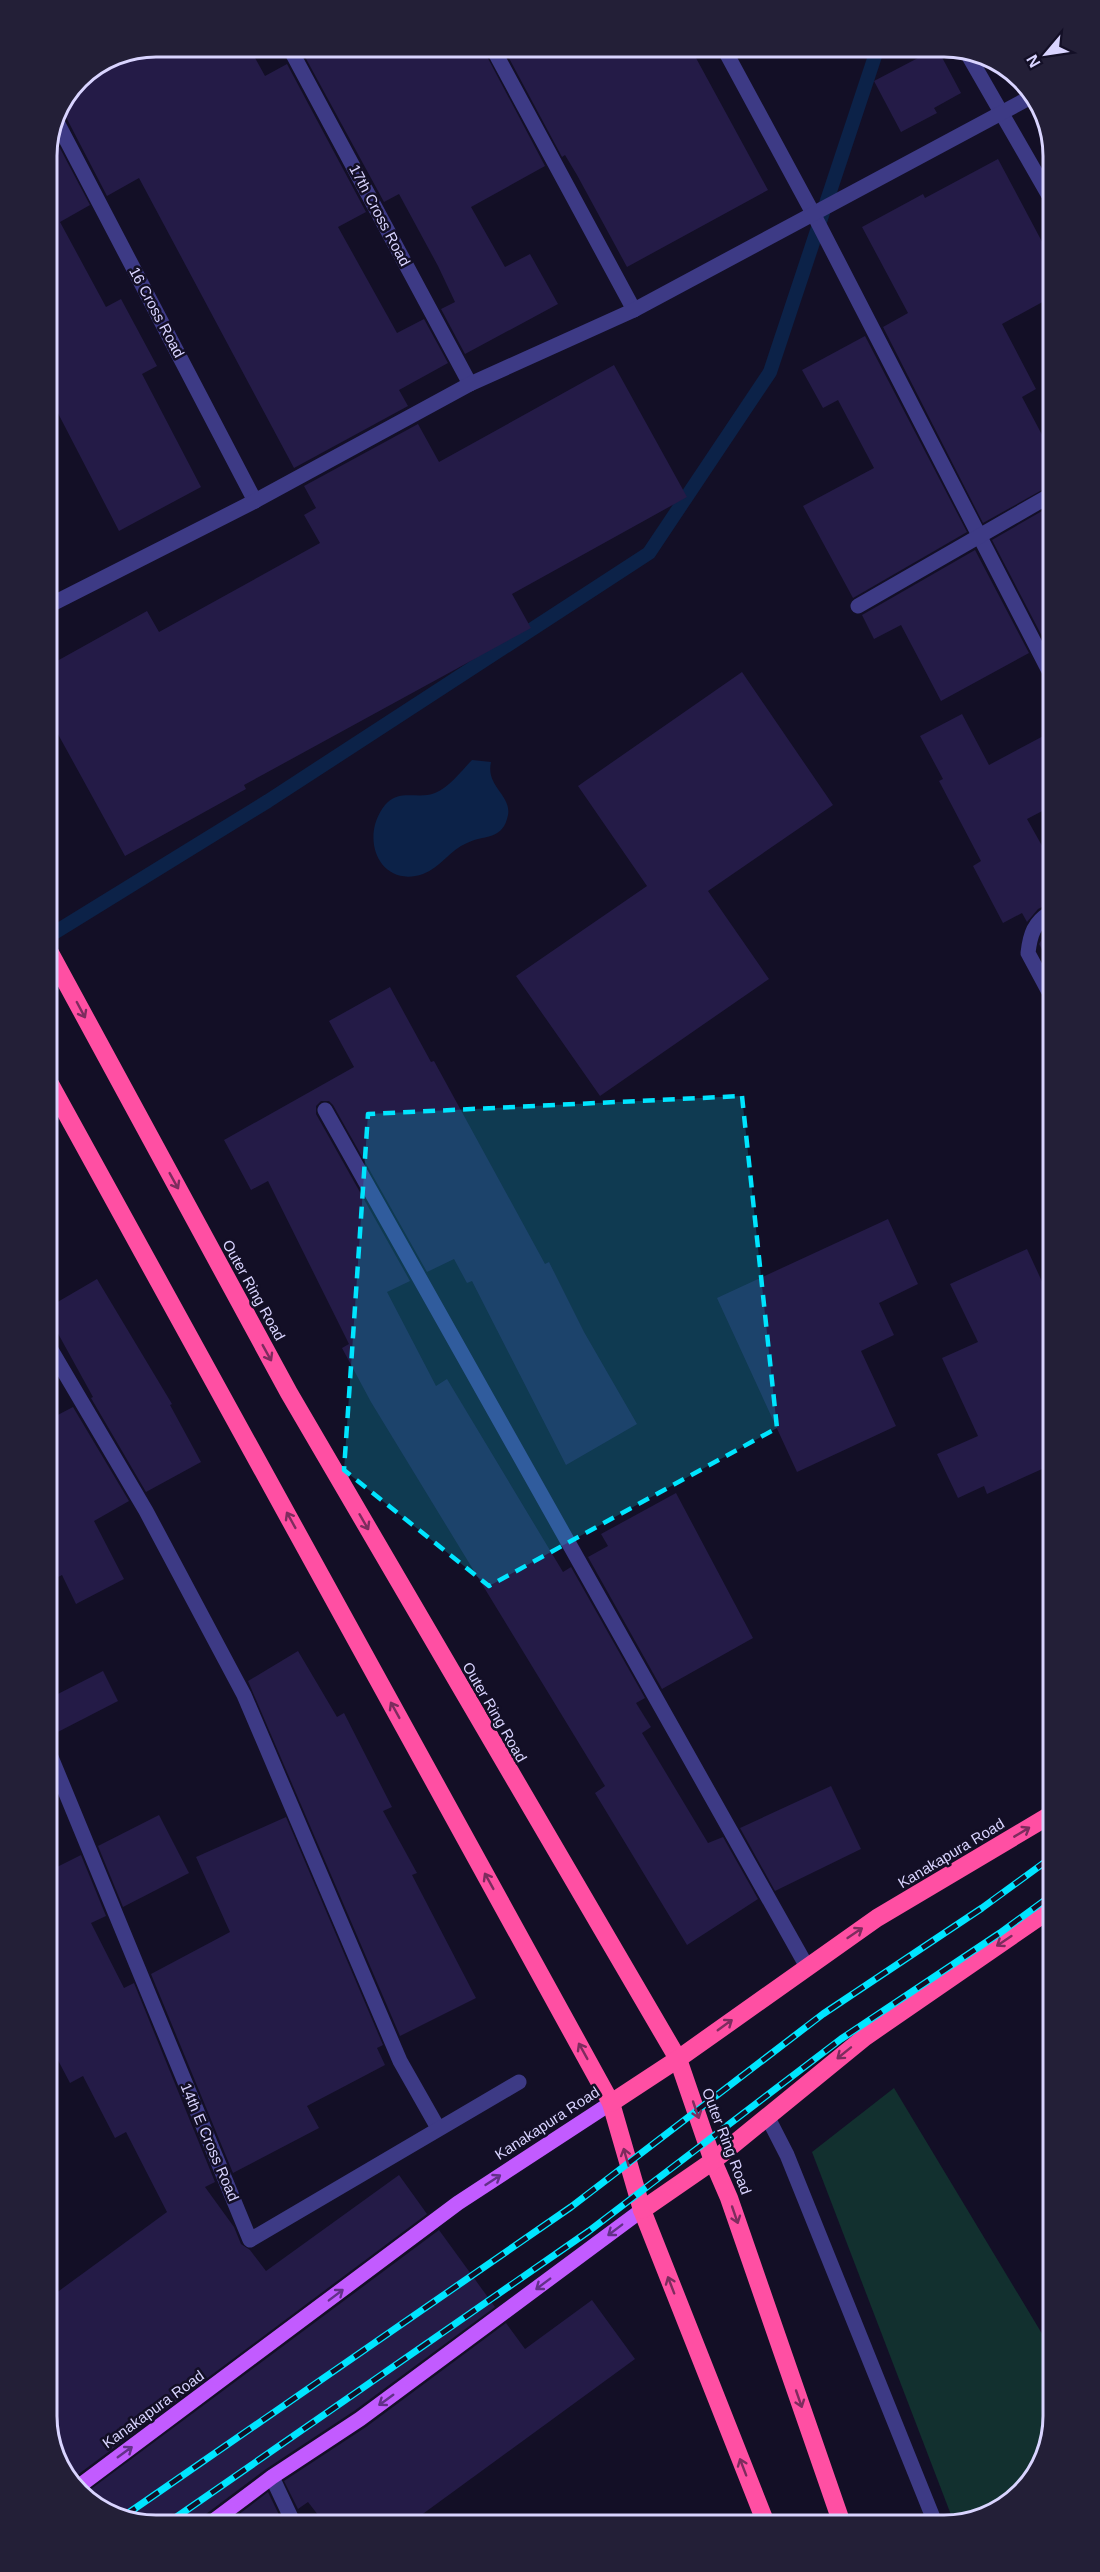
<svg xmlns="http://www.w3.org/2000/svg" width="1100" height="2572" viewBox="0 0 1100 2572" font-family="Arial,sans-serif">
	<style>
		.green { fill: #12302f }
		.water { fill: #0c2248 }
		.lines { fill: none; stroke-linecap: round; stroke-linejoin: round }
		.stream { stroke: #0c2248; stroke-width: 14 }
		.building { fill: #241b47 }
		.minor { stroke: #3d3a85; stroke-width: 15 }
		.major { stroke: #c25bff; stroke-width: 15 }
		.highway { stroke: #ff4fa3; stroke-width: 18 }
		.rail-casing { stroke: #00e5ff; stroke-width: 7 }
		.rail { stroke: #130f26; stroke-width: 4.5; stroke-dasharray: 14; stroke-linecap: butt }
		.oneway { stroke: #7d2c5e }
		.oneway2 { stroke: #623188 }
		.marked { fill: #00e5ff; fill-opacity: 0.2; stroke: #00e5ff; stroke-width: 4.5; stroke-dasharray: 12 8; stroke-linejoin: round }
		.labels { text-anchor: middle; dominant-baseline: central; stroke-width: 5; stroke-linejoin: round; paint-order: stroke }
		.street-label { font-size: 15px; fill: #d9d4ff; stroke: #130f26 }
		.rim { fill: none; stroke: #d9d4ff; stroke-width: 3 }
	</style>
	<rect width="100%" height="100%" fill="#130f26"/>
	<path class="green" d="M 894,2088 L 1053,2352 L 1053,2417 L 1031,2483 L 979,2520 L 953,2520 L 812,2152 Z"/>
	<path class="water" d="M 472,760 L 491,762 C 485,788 515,796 507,819 C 501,840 483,835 467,843 C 450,850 441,867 423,874 C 379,889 359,837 385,805 C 399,788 418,800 435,793 C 450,787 461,771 472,760 Z"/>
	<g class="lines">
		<path class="stream" d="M 49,936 L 268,801 L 649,553 L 770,372 L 878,47"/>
	</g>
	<g class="building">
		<path d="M 156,46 L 249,47 L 265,76 L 287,64 L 366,212 L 338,227 L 397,333 L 424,319 L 448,363 L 399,390 L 408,406 L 294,468 L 139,178 L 107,196 L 67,119 L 62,115 L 73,91 L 93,81 L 88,72 L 114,55 Z"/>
		<path d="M 319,47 L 482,47 L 545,166 L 471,207 L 505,267 L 530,254 L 558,304 L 465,354 L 441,309 L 455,302 L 438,266 L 399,194 L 384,202 L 304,55 Z"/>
		<path d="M 503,47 L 690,47 L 768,190 L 627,267 L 577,175 L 565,155 L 562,157 Z"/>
		<path d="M 937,48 L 961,93 L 934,108 L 937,113 L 901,132 L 874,81 Z"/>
		<path d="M 53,135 L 90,205 L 60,222 L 106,307 L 121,299 L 157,366 L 142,374 L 201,487 L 119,531 L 47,392 L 47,149 Z"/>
		<path d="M 998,159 L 1048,253 L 1048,299 L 1002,324 L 1036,389 L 1022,397 L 1049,448 L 1049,486 L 983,523 L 883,327 L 908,313 L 862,227 L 923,194 L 925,198 Z"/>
		<path d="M 865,336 L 967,532 L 853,598 L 803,506 L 874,468 L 838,400 L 823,408 L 802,370 Z"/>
		<path d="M 614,365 L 687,497 L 512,594 L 531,628 L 244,785 L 246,789 L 125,856 L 48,716 L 48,666 L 147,611 L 159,632 L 320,543 L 304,515 L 316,508 L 304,486 L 418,424 L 439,462 Z"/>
		<path d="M 1049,507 L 1049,642 L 1046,644 L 992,540 Z"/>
		<path d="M 975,550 L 1029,653 L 941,701 L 901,625 L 874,639 L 862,615 Z"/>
		<path d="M 742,672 L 833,805 L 708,891 L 769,979 L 600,1096 L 516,976 L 647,886 L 578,786 Z"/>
		<path d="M 962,714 L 989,765 L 1049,733 L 1050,807 L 1027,819 L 1050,860 L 1050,903 L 1038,909 L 1027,922 L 1022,913 L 1003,923 L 973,866 L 981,861 L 939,781 L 943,779 L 920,736 Z"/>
		<path d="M 1050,925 L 1050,964 L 1039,944 Z"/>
		<path d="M 390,987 L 431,1062 L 434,1061 L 545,1264 L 549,1262 L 584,1332 L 637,1424 L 566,1465 L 472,1281 L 467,1283 L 454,1259 L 427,1272 L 333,1105 L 329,1101 L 321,1101 L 316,1106 L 316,1114 L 410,1281 L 387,1292 L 436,1386 L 447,1379 L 563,1572 L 571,1567 L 645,1698 L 636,1703 L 651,1727 L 642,1733 L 708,1843 L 723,1837 L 758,1899 L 687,1945 L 595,1793 L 605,1786 L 371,1402 L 342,1348 L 349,1344 L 268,1181 L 251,1190 L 224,1140 L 354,1067 L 329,1021 Z"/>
		<path d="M 888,1219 L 918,1284 L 879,1303 L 894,1335 L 861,1351 L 896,1426 L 797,1472 L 717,1298 Z"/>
		<path d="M 1027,1249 L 1051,1301 L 1051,1465 L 987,1494 L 984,1486 L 958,1498 L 937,1454 L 978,1436 L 942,1358 L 978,1342 L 950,1284 Z"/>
		<path d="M 97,1279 L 172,1404 L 170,1405 L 201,1462 L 146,1492 L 91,1398 L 93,1397 L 50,1319 L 49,1307 Z"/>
		<path d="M 73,1407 L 129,1501 L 94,1521 L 124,1579 L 76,1604 L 62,1575 L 50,1581 L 50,1419 Z"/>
		<path d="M 676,1493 L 753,1638 L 662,1689 L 588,1557 L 608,1546 L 601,1534 Z"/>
		<path d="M 298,1651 L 337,1717 L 344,1713 L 392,1807 L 383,1811 L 417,1873 L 412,1875 L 476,1998 L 400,2036 L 248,1681 Z"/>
		<path d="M 103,1671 L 118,1701 L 50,1736 L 50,1698 Z"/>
		<path d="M 831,1786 L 861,1849 L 775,1891 L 740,1828 Z"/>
		<path d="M 159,1815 L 189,1873 L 123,1907 L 98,1846 Z"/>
		<path d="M 286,1817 L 383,2045 L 377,2048 L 385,2065 L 307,2106 L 319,2128 L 233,2173 L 151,1974 L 230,1932 L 196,1857 Z"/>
		<path d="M 81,1855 L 106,1916 L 91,1923 L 124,1988 L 134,1983 L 215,2182 L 205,2187 L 234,2227 L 241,2244 L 250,2250 L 266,2271 L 399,2175 L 427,2214 L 72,2479 L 52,2451 L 52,2296 L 167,2212 L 126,2132 L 115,2138 L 83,2076 L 70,2083 L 51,2047 L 51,1870 Z"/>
		<path d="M 439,2230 L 495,2307 L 354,2411 L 266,2469 L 202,2517 L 198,2525 L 148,2525 L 89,2503 L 83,2495 Z"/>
		<path d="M 592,2300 L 635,2359 L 409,2524 L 325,2524 L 308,2502 L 298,2509 L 284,2481 L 366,2427 L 506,2323 L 525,2349 Z"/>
		<path d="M 268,2492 L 282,2521 L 277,2524 L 225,2525 Z"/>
	</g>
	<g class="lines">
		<g class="minor">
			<path d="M 289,47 L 470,384"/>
			<path d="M 492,47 L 634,310"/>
			<path d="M 723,47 L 815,217 L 1049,671"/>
			<path d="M 967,53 L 1048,194"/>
			<path d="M 58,124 L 255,501"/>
			<path d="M 48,606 L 255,501 L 470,384 L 634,310 L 1031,97"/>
			<path d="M 858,606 L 1049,496"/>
			<path d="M 1050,913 C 1034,922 1030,935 1028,953 L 1050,994"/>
			<path d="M 325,1110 L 806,1965"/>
			<path d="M 50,1348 L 146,1511 L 244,1695 L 400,2061 L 438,2128"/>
			<path d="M 51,1757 L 250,2240 L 519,2082"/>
			<path d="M 767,2116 L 787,2155 L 934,2520"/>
			<path d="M 272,2477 L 294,2524"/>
		</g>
		<g class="major">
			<path d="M 78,2487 L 458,2203 L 611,2103"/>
			<path d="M 208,2525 L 272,2477 L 360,2419 L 642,2210"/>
		</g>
		<g class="highway">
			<path d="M 49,951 L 289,1393 L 678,2059 L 713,2161 L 729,2198 L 841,2521"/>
			<path d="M 49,1082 L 611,2103 L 642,2210 L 765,2521"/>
			<path d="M 611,2103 L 678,2059 L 877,1918 L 1052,1814"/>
			<path d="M 642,2210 L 713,2161 L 865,2037 L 1052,1908"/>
		</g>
		<defs>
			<g id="rail">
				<path d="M 124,2516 L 571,2207 L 823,2014 L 982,1908 L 1052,1857"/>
				<path d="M 165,2525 L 589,2231 L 841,2039 L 1000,1933 L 1052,1895"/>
			</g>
		</defs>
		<use href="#rail" class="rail-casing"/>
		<use href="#rail" class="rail"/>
	</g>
	<defs><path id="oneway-shaft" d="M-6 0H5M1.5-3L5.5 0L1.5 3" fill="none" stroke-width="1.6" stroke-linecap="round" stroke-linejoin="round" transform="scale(1.5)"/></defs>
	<g class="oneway">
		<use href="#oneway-shaft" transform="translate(81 1010) rotate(62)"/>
		<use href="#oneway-shaft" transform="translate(174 1181) rotate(61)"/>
		<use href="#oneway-shaft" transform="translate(267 1353) rotate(61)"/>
		<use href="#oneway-shaft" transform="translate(291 1520) rotate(-119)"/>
		<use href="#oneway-shaft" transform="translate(364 1522) rotate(60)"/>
		<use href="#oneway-shaft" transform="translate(395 1710) rotate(-119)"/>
		<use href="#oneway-shaft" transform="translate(1022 1832) rotate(-31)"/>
		<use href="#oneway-shaft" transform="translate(489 1881) rotate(-119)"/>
		<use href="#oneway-shaft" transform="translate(855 1933) rotate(-34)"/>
		<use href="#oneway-shaft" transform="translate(1004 1941) rotate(146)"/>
		<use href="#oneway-shaft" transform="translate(725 2025) rotate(-36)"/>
		<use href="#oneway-shaft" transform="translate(583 2051) rotate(-119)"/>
		<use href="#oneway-shaft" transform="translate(844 2053) rotate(141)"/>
		<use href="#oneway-shaft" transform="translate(696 2110) rotate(71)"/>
		<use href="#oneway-shaft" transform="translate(626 2157) rotate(-106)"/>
		<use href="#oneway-shaft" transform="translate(735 2215) rotate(71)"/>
		<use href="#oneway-shaft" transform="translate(671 2285) rotate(-111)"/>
		<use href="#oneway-shaft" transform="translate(799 2399) rotate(71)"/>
		<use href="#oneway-shaft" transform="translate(743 2467) rotate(-111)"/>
	</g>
	<g class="oneway2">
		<use href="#oneway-shaft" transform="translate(493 2180) rotate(-33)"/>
		<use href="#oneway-shaft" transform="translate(615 2230) rotate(143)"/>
		<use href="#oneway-shaft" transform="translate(543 2284) rotate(143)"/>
		<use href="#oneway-shaft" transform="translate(336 2295) rotate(-37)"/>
		<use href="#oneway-shaft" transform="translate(386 2400) rotate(144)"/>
		<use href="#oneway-shaft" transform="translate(125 2452) rotate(-36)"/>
	</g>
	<path class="marked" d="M 742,1096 L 777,1428 L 489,1586 L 344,1470 L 368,1114 Z"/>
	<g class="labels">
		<g class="street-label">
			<text transform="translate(380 215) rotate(62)">17th Cross Road</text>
			<text transform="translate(157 312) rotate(62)">16 Cross Road</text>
			<text transform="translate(254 1290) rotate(61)">Outer Ring Road</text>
			<text transform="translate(495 1712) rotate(60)">Outer Ring Road</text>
			<text transform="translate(951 1853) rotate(-31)">Kanakapura Road</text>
			<text transform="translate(547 2123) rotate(-33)">Kanakapura Road</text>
			<text transform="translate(727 2141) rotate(69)">Outer Ring Road</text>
			<text transform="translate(210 2142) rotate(67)">14th E Cross Road</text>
			<text transform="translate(153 2409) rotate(-36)">Kanakapura Road</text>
		</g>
	</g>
	<path d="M0 0H1100V2572H0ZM156 57H944A99 99 0 0 1 1043 156V2416A99 99 0 0 1 944 2515H156A99 99 0 0 1 57 2416V156A99 99 0 0 1 156 57Z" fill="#231f37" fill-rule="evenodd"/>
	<path class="rim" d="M156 57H944A99 99 0 0 1 1043 156V2416A99 99 0 0 1 944 2515H156A99 99 0 0 1 57 2416V156A99 99 0 0 1 156 57Z"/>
	<g transform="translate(1046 54) rotate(241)" stroke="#130f26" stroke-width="4.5" paint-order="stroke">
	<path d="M0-4.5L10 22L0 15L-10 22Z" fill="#d9d4ff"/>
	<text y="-9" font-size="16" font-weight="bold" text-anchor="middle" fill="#d9d4ff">N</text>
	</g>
</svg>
